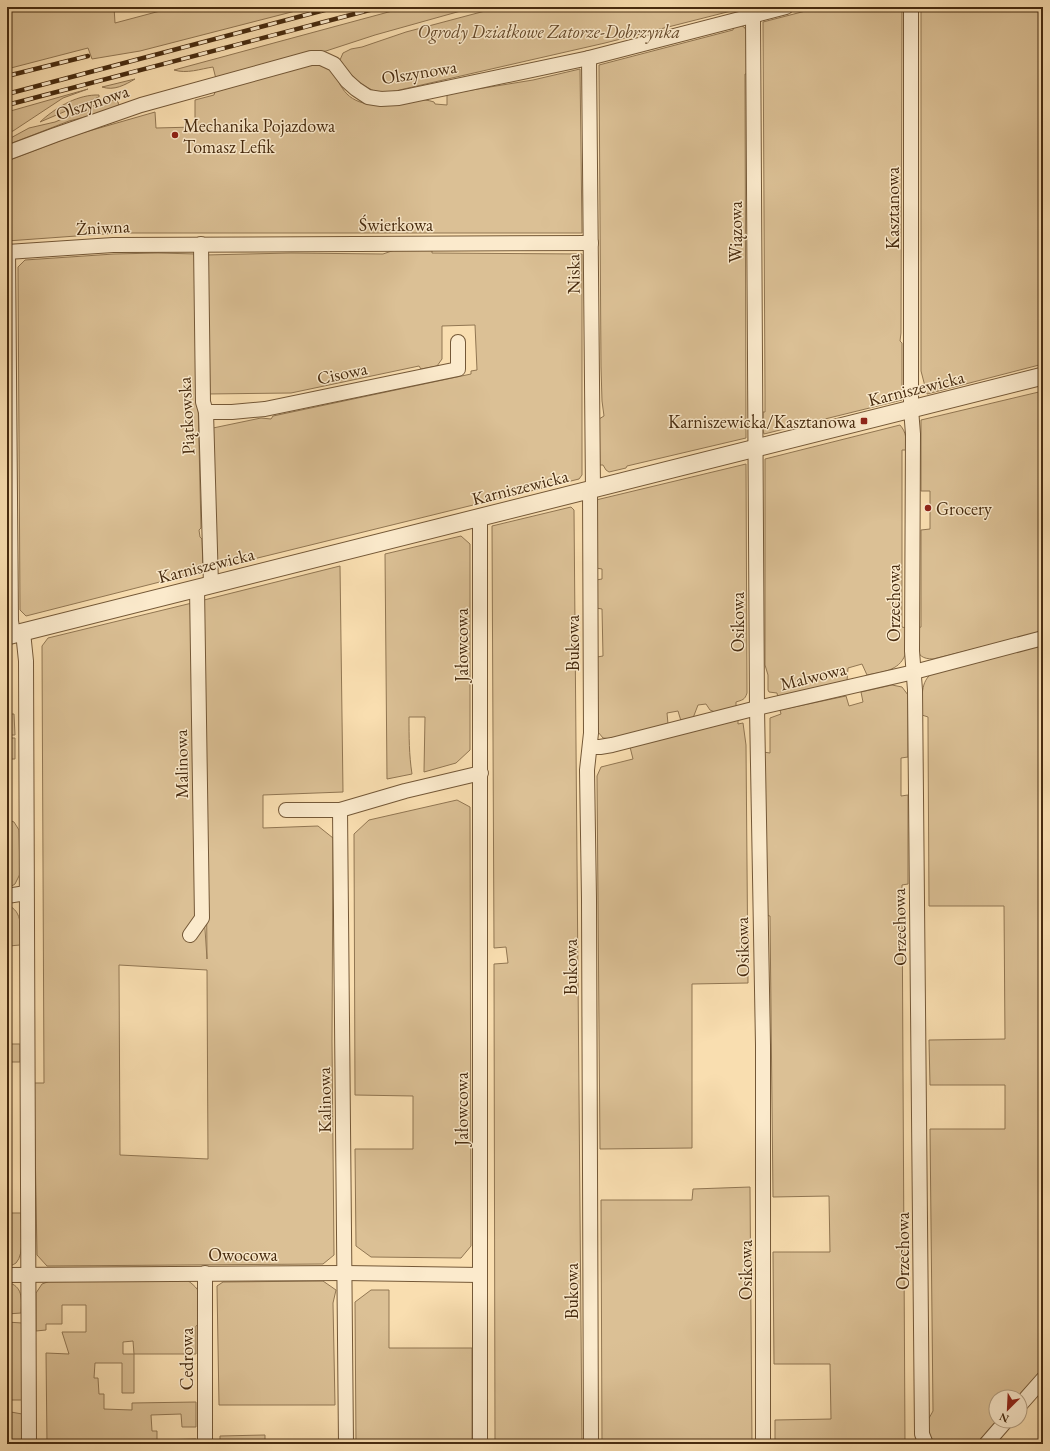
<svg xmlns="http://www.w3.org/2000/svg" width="1050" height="1451" viewBox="0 0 1050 1451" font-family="'EB Garamond',serif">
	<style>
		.green { fill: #dbc095; stroke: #917652; fill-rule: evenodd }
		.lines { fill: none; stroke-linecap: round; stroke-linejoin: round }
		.minor-casing { stroke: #745837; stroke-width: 16 }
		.tertiary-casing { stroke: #745837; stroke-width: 19 }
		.minor { stroke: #fbeacc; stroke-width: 14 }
		.tertiary { stroke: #fbeacc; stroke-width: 17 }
		.rail-casing { stroke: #472b0f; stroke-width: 4.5 }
		.rail { stroke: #fbeacc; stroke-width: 3; stroke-dasharray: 9; stroke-linecap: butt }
		.poi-dot { fill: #8f2418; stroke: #fbeacc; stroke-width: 1.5 }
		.labels { text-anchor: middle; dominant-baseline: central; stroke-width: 3; stroke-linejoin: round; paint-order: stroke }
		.park-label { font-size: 18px; font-style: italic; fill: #65492a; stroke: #fbeacc }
		.street-label { font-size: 18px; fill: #472b0f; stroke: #fbeacc }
		.poi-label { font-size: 18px; fill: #472b0f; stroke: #fbeacc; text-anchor: start }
	</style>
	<rect width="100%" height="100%" fill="#f9deb0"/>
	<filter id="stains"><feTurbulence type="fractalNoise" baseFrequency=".005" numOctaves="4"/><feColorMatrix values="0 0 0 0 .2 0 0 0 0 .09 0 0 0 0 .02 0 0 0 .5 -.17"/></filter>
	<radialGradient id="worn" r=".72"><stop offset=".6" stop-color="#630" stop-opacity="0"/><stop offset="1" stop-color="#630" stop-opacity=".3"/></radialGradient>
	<g class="green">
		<path d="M 7,7 L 114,7 L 115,23 L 175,7 L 311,7 L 140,51 L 92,59 L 88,48 L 7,69 Z"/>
		<path d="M 407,7 L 475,7 L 375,35 L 326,51 L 313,53 L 216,79 L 213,67 C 200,69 187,74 174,70 Z"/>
		<path d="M 500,7 L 747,7 L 605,43 L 382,94 C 361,87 352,77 340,60 L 343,53 L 351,49 L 362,47 L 406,32 Z"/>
		<path d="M 821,7 L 901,7 L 902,10 L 901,333 L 900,341 L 902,343 L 902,400 L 764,434 L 763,430 L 763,412 L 765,412 L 765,394 L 763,22 Z"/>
		<path d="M 921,7 L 1043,7 L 1043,364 L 927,394 L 921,371 Z"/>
		<path d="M 740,25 L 744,27 L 747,31 L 747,74 L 745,74 L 746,438 L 627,466 L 626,468 L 609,472 L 606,470 L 603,465 L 599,465 L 599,419 L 604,416 L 602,401 L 601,367 L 599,65 L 733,30 L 734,26 Z"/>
		<path d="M 312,63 C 316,64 323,64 327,66 C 339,72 337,94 360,102 C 382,109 411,94 434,102 L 435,104 L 447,105 L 447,94 L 533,80 L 580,69 L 582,233 L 118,233 L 7,241 L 7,161 L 75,135 L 155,112 L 156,128 L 195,127 L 195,100 L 214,95 L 215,92 Z"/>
		<path d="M 135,79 C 125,85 114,91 102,87 Z"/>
		<path d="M 88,89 L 63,98 L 13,131 L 7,133 L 7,112 Z"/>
		<path d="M 95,95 L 99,95 L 99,97 L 40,122 C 55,108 75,96 95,95 Z"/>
		<path d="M 115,100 L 118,102 L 119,106 L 93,115 L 69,121 L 7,145 L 7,140 L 29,128 L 55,122 L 102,102 Z"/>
		<path d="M 432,237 L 432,253 L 582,254 L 582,475 L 579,479 L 217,568 L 213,428 L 261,418 L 271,419 L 273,416 L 471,374 L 471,371 L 477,370 L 475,325 L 442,326 L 442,359 L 437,366 L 421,369 L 419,366 L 291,393 L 207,394 L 205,255 L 291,253 L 383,254 Z"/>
		<path d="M 158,253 L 197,254 L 198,401 L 201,528 L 199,530 L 200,537 L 202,539 L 203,571 L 26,616 L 20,610 L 18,267 L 25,260 L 114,254 Z"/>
		<path d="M 1043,391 L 1043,632 L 933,659 C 912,659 917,643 918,628 L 921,627 L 921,530 L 930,529 L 930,491 L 921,491 L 921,420 Z"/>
		<path d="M 900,425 C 907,433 906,440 906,450 L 902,450 L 902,627 L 906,628 L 905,655 C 899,671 882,672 867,675 L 862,664 L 848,668 L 847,681 L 778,698 L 777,693 L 769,692 L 768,690 L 768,675 L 765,665 L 765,459 Z"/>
		<path d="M 746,464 L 747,693 C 745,700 742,700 736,702 L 736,707 L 715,712 L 710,710 L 706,704 L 698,705 L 693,718 L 681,721 L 678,711 L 667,713 L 668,724 L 612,739 L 603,738 L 598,732 L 597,657 L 603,656 L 602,609 L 596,608 L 596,580 L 602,579 L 602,569 L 596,568 L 596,500 Z"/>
		<path d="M 571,507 L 574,510 L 582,1444 L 495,1444 L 494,964 L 508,963 L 506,947 L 494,948 L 492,526 Z"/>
		<path d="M 461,536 L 470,544 L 470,750 L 456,763 L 424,772 L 425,717 L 409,717 C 409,736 409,755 412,774 L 387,779 L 385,554 Z"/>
		<path d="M 340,566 L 343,792 L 263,795 L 263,828 L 318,826 L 333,838 L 332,1042 L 334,1255 L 323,1264 L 47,1266 L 37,1255 L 34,1083 L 44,1083 L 42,646 L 48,638 L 192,603 L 197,810 L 207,959 L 204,600 ZM 119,965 L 207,970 L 208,1159 L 120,1155 Z"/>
		<path d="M 1043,645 L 1043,1368 L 1018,1397 L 996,1397 L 997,1421 L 976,1444 L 930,1444 L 928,1420 L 933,1411 L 930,1129 L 1005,1129 L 1005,1085 L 930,1085 L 929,1040 L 1005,1039 L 1004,906 L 929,906 L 928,726 L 928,717 L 922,715 C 923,701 919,684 931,674 Z"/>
		<path d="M 7,656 L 9,658 L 9,714 L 14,714 L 15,735 L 9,735 L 9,738 L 15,738 L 15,759 L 9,759 L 9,820 L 14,822 L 19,830 L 20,874 L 15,884 L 7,889 Z"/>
		<path d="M 892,685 L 902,687 L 908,695 L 908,757 L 901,758 L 901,796 L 908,795 L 908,884 L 902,885 L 905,1444 L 775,1444 L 775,1420 L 831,1419 L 830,1364 L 774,1364 L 773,1252 L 830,1252 L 829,1196 L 773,1197 L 770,916 L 765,915 L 763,752 L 770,753 L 770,718 L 781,714 L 780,710 L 846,696 L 849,706 L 863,702 L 861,692 Z"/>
		<path d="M 738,720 L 738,724 L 743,723 L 746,745 L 748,983 L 692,984 L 692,1148 L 600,1149 L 597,776 L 601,767 L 633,759 L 630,747 Z"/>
		<path d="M 457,800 L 470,807 L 471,1246 L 461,1258 L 371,1257 L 356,1246 L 355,1149 L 413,1149 L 413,1096 L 355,1095 L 354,834 L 369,820 Z"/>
		<path d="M 7,905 C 24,911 20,930 20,945 L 9,946 L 10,1041 L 10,1044 L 20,1044 L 20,1062 L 10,1062 L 11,1213 L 21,1213 C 21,1226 25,1254 16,1263 C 13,1265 10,1266 7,1267 Z"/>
		<path d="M 750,1187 L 752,1444 L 602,1444 L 601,1200 L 692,1200 L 693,1189 Z"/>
		<path d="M 187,1280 C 206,1293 201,1302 201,1323 L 196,1326 L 196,1354 L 134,1354 L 134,1393 L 122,1393 L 122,1363 L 95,1363 L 94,1378 L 98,1378 L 99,1394 L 104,1394 L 104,1409 L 132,1410 L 132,1403 L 196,1402 L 196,1427 L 182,1427 L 181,1414 L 151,1415 L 152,1431 L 157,1431 L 157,1440 L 196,1439 L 196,1444 L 47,1444 L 46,1353 L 69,1354 L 62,1332 L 86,1332 L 86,1305 L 62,1305 L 62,1324 L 46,1324 L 46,1330 L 36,1331 L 36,1293 L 42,1284 L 50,1281 ZM 133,1341 L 134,1354 L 123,1354 L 123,1342 Z"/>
		<path d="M 323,1281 L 336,1290 L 333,1303 L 335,1405 L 219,1405 L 217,1286 L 223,1282 Z"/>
		<path d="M 7,1282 C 23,1286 22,1299 21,1313 L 7,1314 Z"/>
		<path d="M 371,1290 L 389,1290 L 389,1348 L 472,1348 L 472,1444 L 356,1444 L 355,1302 Z"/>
		<path d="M 7,1322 L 22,1323 L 22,1400 L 11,1400 L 11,1412 L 22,1414 L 22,1444 L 7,1444 Z"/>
		<path d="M 265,1435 L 265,1444 L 220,1444 L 220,1436 Z"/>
	</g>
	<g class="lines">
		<defs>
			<g id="minor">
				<path d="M 911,7 L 911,409 L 913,434 L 912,651 L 915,690 L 922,1434 L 926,1444"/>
				<path d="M 753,15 L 757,708 L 763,1045 L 763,1444"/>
				<path d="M 589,58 L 593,489"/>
				<path d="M 7,153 L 55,135 L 141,105 L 311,58 L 321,58 L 334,64 L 347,81 L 356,89 L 368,97 L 381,99 L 399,98 L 589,58 L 786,7"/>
				<path d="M 201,244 L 203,402 L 206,412 L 211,585"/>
				<path d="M 7,252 L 113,245 L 591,243"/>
				<path d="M 8,252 L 11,621 L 13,634"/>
				<path d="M 206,412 L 232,412 L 265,409 L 458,369 L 458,342"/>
				<path d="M 590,490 L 591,733 L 587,770 L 589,899 L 591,1444"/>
				<path d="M 23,632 L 26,661 L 29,1444"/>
				<path d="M 590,747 L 600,747 L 612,745 L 757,708 L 914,672 L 1043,638"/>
				<path d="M 286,810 L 340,810 L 405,791 L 481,773"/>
				<path d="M 340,810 L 346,1444"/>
				<path d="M 7,896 L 26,893"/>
				<path d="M 190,935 L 202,918 L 197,588"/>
				<path d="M 205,1273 L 205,1444"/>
				<path d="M 7,1275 L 345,1273 L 480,1275"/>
				<path d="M 1020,1405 L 1043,1379"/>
				<path d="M 480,1444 L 480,517"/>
				<path d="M 986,1444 L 1006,1421"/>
			</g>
			<path id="tertiary" d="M 7,636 L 1043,376"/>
		</defs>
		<use href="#minor" class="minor-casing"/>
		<use href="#tertiary" class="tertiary-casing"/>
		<use href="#minor" class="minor"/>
		<use href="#tertiary" class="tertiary"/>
		<defs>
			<g id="rail">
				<path d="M 7,76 L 88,56"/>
				<path d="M 7,94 L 336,7"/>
				<path d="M 7,105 L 381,7"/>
			</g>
		</defs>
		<use href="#rail" class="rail-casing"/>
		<use href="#rail" class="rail"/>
	</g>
	<g class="poi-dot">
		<circle cx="175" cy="135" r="4"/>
		<rect x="860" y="417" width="8" height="8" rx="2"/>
		<circle cx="928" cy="508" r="4"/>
	</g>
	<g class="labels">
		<g class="park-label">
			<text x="549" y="31">Ogrody Działkowe Zatorze-Dobrzynka</text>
		</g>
		<g class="street-label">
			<text transform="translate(419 72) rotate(-9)">Olszynowa</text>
			<text transform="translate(92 102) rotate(-19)">Olszynowa</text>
			<text transform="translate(892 208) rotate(-90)">Kasztanowa</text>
			<text x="396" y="224">Świerkowa</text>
			<text transform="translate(103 227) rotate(-3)">Żniwna</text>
			<text transform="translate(735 232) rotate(-90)">Wiązowa</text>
			<text transform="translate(573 274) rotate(-91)">Niska</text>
			<text transform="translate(342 373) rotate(-12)">Cisowa</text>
			<text transform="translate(916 388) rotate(-14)">Karniszewicka</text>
			<text transform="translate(186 416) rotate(-93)">Piątkowska</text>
			<text transform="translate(520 487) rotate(-14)">Karniszewicka</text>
			<text transform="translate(206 565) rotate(-14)">Karniszewicka</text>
			<text transform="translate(893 603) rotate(-90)">Orzechowa</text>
			<text transform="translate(737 622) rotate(-90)">Osikowa</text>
			<text transform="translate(572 643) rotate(-90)">Bukowa</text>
			<text transform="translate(461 645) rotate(-90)">Jałowcowa</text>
			<text transform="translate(813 676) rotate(-14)">Malwowa</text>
			<text transform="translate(181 764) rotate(-91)">Malinowa</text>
			<text transform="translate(899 927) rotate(-91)">Orzechowa</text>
			<text transform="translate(742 947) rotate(-91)">Osikowa</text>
			<text transform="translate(570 967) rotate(-90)">Bukowa</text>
			<text transform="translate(324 1100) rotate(-91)">Kalinowa</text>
			<text transform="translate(461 1109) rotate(-90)">Jałowcowa</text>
			<text transform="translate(902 1251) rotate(-90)">Orzechowa</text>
			<text x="243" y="1254">Owocowa</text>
			<text transform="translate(745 1270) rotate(-90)">Osikowa</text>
			<text transform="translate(571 1291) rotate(-90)">Bukowa</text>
			<text transform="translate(186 1359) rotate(-90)">Cedrowa</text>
		</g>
		<g class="poi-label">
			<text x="183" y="125">Mechanika Pojazdowa<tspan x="183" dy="21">Tomasz Lefik</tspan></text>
			<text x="856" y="421" text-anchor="end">Karniszewicka/Kasztanowa</text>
			<text x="936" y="508">Grocery</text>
		</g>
	</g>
	<rect width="1050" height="1451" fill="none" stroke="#f9deb0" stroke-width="24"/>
	<rect x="8" y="8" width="1034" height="1435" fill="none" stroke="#472b0f" stroke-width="2"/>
	<rect x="12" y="12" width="1026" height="1427" fill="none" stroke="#472b0f"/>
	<g transform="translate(1008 1409) rotate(204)"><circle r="19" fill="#fbeacc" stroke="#b39e80"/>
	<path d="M0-3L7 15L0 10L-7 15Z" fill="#8f2418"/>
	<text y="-6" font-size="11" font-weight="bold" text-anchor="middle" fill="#472b0f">N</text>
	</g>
	<rect width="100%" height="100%" filter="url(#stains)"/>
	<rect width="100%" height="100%" fill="url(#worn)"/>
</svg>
